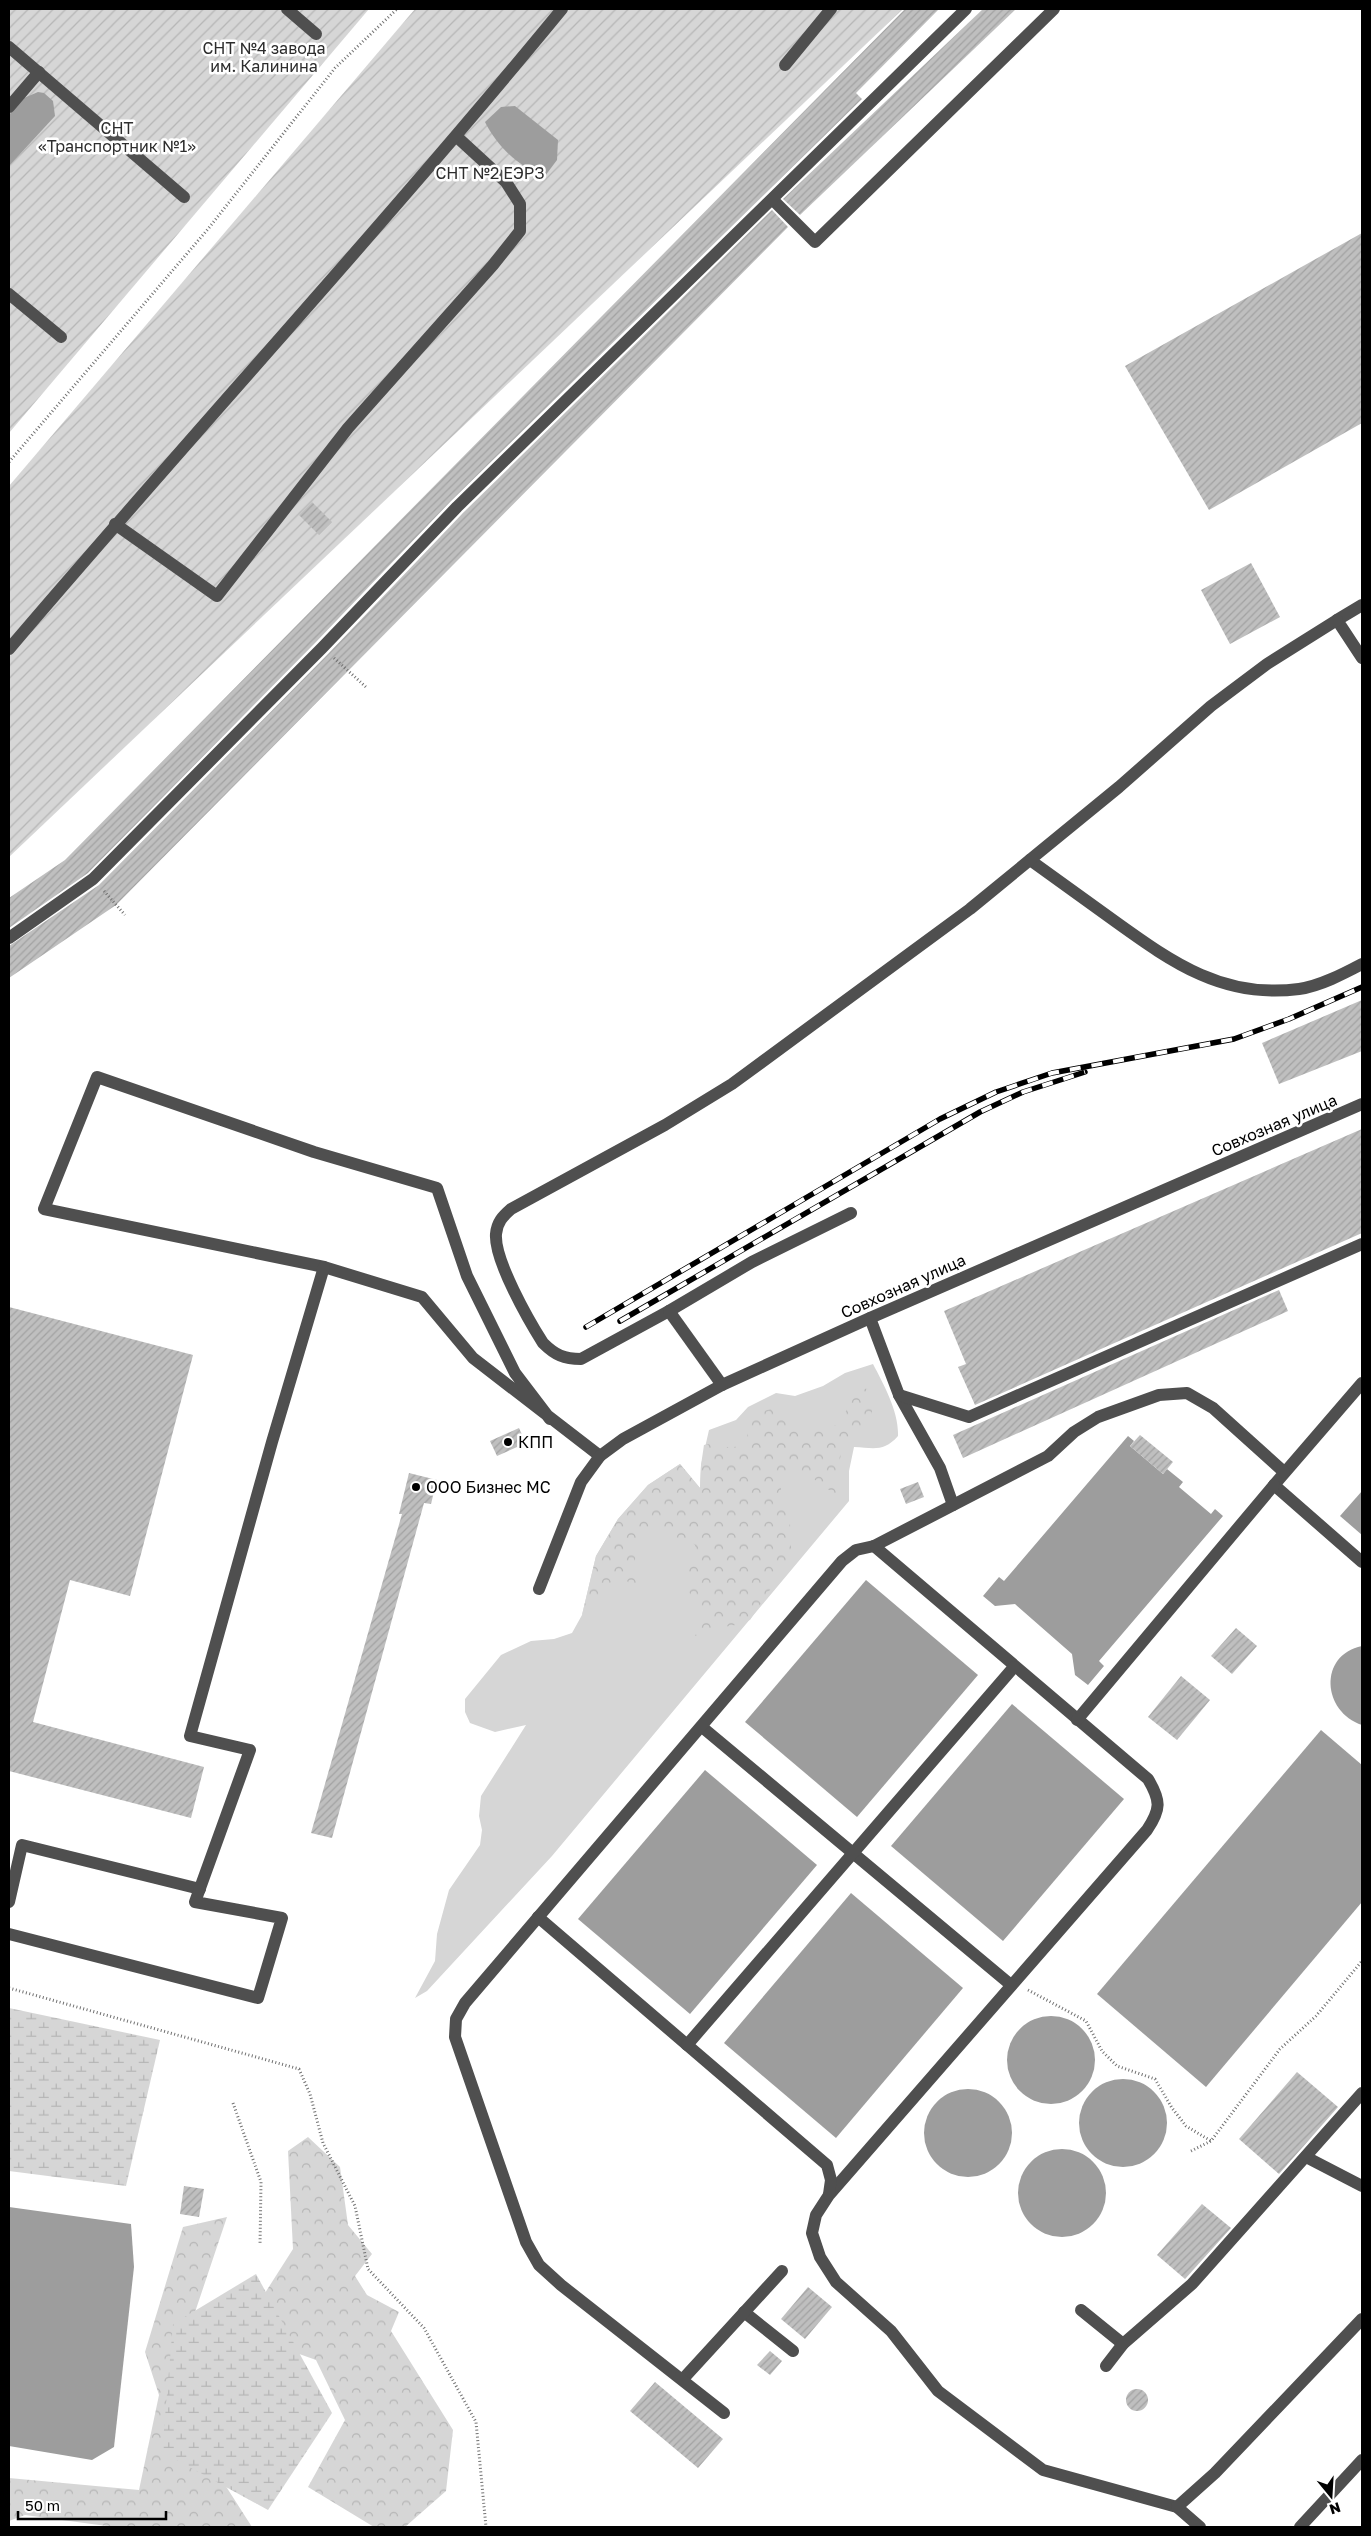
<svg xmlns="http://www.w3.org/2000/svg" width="1371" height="2536" viewBox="0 0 1371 2536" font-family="'Golos Text',sans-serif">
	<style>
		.grass { fill: #d6d6d6 }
		.forest { fill: url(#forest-crowns) }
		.wetland { fill: url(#wetland-marsh) }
		.garden { fill: url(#garden-furrows) }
		.water { fill: #9d9d9d }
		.building { fill: url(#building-hatch) }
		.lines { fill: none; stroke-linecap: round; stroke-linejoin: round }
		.path { stroke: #717171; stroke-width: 3; stroke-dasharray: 1 2.5; stroke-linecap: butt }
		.minor { stroke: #4f4f4f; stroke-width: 12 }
		.rail-casing { stroke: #000; stroke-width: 5.5 }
		.rail { stroke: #fff; stroke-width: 4; stroke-dasharray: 11; stroke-linecap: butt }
		.poi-dot { fill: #000; stroke: #fff; stroke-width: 2 }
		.labels { text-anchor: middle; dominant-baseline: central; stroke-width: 5; stroke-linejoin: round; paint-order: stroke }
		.park-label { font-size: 16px; fill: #2d2d2d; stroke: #fff }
		.street-label { font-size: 16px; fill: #000; stroke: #fff }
		.poi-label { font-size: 16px; fill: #000; stroke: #fff; text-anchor: start }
	</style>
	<defs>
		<pattern id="forest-crowns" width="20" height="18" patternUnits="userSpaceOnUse" patternTransform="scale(1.25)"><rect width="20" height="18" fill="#d6d6d6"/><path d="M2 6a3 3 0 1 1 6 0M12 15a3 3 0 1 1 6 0" fill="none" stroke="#b6b6b6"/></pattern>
		<pattern id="wetland-marsh" width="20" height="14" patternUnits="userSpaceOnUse" patternTransform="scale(1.25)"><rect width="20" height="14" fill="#d6d6d6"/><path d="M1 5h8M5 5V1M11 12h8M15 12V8" fill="none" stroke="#b6b6b6"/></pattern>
		<pattern id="garden-furrows" width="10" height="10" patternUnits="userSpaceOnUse" patternTransform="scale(1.25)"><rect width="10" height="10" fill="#d6d6d6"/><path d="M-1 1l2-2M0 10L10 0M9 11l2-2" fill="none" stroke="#b6b6b6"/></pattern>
		<pattern id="building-hatch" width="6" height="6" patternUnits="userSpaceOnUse" patternTransform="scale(1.25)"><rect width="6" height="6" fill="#bfbfbf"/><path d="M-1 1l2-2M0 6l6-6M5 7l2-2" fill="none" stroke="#a2a2a2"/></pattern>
	</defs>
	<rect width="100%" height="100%" fill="#fff"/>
	<path class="grass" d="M 873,1364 C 884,1385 899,1412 898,1436 C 884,1452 874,1448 854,1447 L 849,1471 L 849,1501 L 552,1856 L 427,1991 L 415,1998 L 435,1961 L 437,1934 L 449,1890 L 480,1845 L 482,1830 L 479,1816 L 481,1796 L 526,1725 L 495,1732 L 470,1723 L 465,1712 L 465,1699 L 501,1655 L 531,1641 L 554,1639 L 572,1633 L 582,1615 L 596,1556 L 618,1519 L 648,1485 L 680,1464 L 700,1488 L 701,1465 L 709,1430 L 736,1420 L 748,1407 L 776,1393 L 795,1396 L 823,1386 L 845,1373 Z"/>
	<g class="forest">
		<path d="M 856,1388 L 869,1389 C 876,1409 873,1422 855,1435 C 851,1438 846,1441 844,1446 C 837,1461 839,1478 839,1495 C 814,1486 805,1457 781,1485 L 781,1496 L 790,1523 L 791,1548 L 787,1564 L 750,1620 L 732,1626 L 716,1627 L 695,1636 L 700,1617 L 687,1587 L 686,1569 L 695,1556 L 695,1545 L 688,1540 L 674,1537 L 669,1529 L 659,1528 L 639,1536 C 631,1555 638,1579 636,1601 L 629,1583 L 621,1575 C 607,1582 594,1603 582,1615 L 596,1556 L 618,1519 L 648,1485 L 680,1464 L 700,1488 L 701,1465 L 704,1445 L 717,1443 L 730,1448 L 746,1444 C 750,1424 749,1414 771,1409 C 776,1413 781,1420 786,1422 C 802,1430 825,1427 841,1424 C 847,1412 848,1399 856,1388 Z"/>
		<path d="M 308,2137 L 340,2167 L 348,2225 L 372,2254 L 355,2276 L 367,2295 L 399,2312 L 391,2331 L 453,2430 L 446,2491 L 405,2527 L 374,2527 L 308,2487 L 345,2420 L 316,2360 L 277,2346 L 265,2293 L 293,2249 L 288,2151 Z"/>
		<path d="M 227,2217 L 189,2330 L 220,2477 L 252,2527 L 114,2527 L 25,2515 L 9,2521 L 9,2478 L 139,2490 L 159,2395 L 145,2352 L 183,2227 Z"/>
	</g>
	<g class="wetland">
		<path d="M 9,2008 L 160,2040 L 126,2186 L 9,2171 Z"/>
		<path d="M 256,2274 L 332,2413 L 268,2510 L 162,2452 L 173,2324 Z"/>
	</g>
	<g class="garden">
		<path d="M 9,9 L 369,9 L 9,433 Z"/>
		<path d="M 415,9 L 903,9 L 9,857 L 9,486 Z"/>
	</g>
	<g class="water">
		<path d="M 38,92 L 44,93 L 53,101 L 55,116 L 9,166 L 9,115 L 24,98 Z"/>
		<path d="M 515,106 L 558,140 L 557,160 L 545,176 C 519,168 497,146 485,122 L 501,107 Z"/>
		<path d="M 1128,1436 L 1134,1441 L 1130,1446 L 1163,1474 L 1167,1469 L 1183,1482 L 1179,1487 L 1211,1514 L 1215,1509 L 1223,1516 L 1099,1661 L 1104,1666 L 1088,1685 L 1075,1675 L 1072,1654 L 1015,1604 L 995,1606 L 983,1596 L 999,1577 L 1004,1581 Z"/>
		<path d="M 1362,1491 L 1362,1535 L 1340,1516 Z"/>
		<path d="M 866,1580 L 978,1675 L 857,1817 L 745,1722 Z"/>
		<path d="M 1362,1646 L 1362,1725 C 1322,1712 1318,1655 1362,1646 Z"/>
		<path d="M 1012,1704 L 1124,1799 L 1003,1941 L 891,1846 Z"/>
		<path d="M 1321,1730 L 1362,1765 L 1362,1902 L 1206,2087 L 1097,1994 Z"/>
		<path d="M 705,1770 L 817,1865 L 690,2014 L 578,1919 Z"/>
		<path d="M 851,1893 L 963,1988 L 836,2138 L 724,2043 Z"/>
		<circle cx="1051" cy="2060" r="44"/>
		<circle cx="1123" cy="2123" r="44"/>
		<circle cx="968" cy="2133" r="44"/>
		<circle cx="1062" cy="2193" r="44"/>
		<path d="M 9,2207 L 131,2224 L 134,2267 L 114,2447 L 92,2460 L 9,2446 Z"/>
	</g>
	<g class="building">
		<path d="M 905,9 L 939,9 L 856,93 L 862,99 L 451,501 L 316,642 L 88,873 L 9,928 L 9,898 L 65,860 Z"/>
		<path d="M 983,9 L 1016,9 L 800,215 L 783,199 Z"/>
		<path d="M 772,210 L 788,227 L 116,905 L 9,978 L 9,946 L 99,885 L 328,654 L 463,513 Z"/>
		<path d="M 1362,233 L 1362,423 L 1209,510 L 1125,366 Z"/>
		<path d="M 312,502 L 332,522 L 319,535 L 299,515 Z"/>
		<path d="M 1251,563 L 1280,617 L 1230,644 L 1201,590 Z"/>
		<path d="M 1362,1000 L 1362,1051 L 1279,1084 L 1262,1043 Z"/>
		<path d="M 1362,1129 L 1362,1233 L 975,1405 L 958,1367 L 966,1364 L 944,1311 Z"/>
		<path d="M 1279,1290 L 1288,1311 L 963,1458 L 953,1435 Z"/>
		<path d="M 9,1307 L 193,1355 L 130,1596 L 70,1580 L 33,1722 L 204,1767 L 191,1818 L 9,1771 Z"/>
		<path d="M 519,1428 L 526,1443 L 497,1456 L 490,1441 Z"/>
		<path d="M 1140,1435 L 1173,1462 L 1163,1474 L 1130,1446 Z"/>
		<path d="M 409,1473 L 437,1480 L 431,1504 L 424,1503 L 332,1838 L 311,1833 L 402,1514 L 399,1514 Z"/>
		<path d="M 918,1482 L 924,1497 L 906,1504 L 900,1489 Z"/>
		<path d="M 1236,1628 L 1257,1646 L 1232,1674 L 1211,1656 Z"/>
		<path d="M 1181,1676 L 1210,1700 L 1177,1740 L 1148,1717 Z"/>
		<path d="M 1297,2072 L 1338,2107 L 1279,2174 L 1239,2139 Z"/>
		<path d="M 184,2186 L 204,2189 L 199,2217 L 180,2214 Z"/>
		<path d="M 1202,2204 L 1231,2228 L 1185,2279 L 1157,2255 Z"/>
		<path d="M 808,2287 L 832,2307 L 805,2339 L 781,2319 Z"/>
		<path d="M 770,2351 L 782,2361 L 770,2375 L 757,2365 Z"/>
		<path d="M 655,2382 L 723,2439 L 698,2468 L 630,2411 Z"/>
		<circle cx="1137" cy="2400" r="11"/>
	</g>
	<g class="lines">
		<g class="path">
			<path d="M 9,462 L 208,229 L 335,68 L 397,9"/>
			<path d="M 334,658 L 367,688"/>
			<path d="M 104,891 L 125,915"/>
			<path d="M 9,1988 L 299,2069 L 310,2094 L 323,2143 L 355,2206 L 368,2269 L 424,2328 L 476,2422 L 486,2527"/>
			<path d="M 1028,1990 L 1086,2021 L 1102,2051 L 1117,2066 L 1155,2079 L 1172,2108 L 1186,2126 L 1211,2141"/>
			<path d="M 233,2103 L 261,2182 L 260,2245"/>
			<path d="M 1191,2151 L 1211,2141 L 1280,2049 L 1316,2016 L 1362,1961"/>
		</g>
		<g class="minor">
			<path d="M 287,9 L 316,34"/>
			<path d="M 9,47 L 184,197"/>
			<path d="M 785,65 L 831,9"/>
			<path d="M 9,107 L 39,72"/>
			<path d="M 773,200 L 815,242 L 1054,9"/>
			<path d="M 9,294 L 61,337"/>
			<path d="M 115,524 L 217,596 L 348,428 L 493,265 L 520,231 L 520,204 L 506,182 L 457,137"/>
			<path d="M 1362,605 L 1337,620 L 1362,658"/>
			<path d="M 9,649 C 192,434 383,227 562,9"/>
			<path d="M 1030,860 C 1058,880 1087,901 1116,922 C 1173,963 1224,999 1299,989 C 1320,986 1343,974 1362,964"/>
			<path d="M 9,938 L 93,879 L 322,648 L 457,507 L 966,9"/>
			<path d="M 851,1213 L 752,1262 L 669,1311 L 581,1359 C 564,1359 555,1355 543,1343 C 529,1321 494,1260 496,1234 C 497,1222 503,1216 511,1209 L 665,1125 L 732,1084 L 970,909 L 1119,787 L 1211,706 L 1267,664 L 1337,620"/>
			<path d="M 669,1311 L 722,1385"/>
			<path d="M 870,1318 L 899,1395 L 940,1468 L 953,1505"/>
			<path d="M 1362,1383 L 1274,1485 L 1362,1562"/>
			<path d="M 899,1395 L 969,1417 L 1362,1244"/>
			<path d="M 550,1419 L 515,1373 L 467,1276 L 437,1188 L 314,1152 L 97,1077 L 44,1209 L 324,1267 L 422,1297 L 473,1358 L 600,1456"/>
			<path d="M 874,1546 L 1148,1779 C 1161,1801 1161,1809 1147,1830 L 829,2195 L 816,2215 L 812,2233 L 820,2257 L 836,2282 L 891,2331 L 938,2391 L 1043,2470 L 1177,2507 L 1200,2527"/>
			<path d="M 539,1589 L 581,1482 L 600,1456 L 623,1439 L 722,1385 L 870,1318 L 1362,1104"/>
			<path d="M 1077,1720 L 1274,1485"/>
			<path d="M 702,1727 L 1011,1985"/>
			<path d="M 9,1902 L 22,1845 L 200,1889"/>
			<path d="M 538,1917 L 827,2165 L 831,2180 L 829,2194"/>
			<path d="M 9,1934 L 258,1998 L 282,1918 L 195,1902 L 250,1750 L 190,1736 L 272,1442 L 324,1267"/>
			<path d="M 687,2045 L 1014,1667"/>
			<path d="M 1306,2157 L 1362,2186"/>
			<path d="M 1081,2310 L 1123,2344"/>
			<path d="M 744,2312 L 793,2351"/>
			<path d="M 1106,2366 L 1123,2344 L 1192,2284 L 1362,2093"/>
			<path d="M 683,2379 L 782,2271"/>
			<path d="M 724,2413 L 561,2285 L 539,2265 L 526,2242 L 455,2037 L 456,2019 L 465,2003 L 842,1561 L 856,1550 L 874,1546 L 1048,1456 L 1074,1432 L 1098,1417 L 1159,1395 L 1187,1393 L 1213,1408 L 1284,1472"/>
			<path d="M 1177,2507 L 1215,2473 L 1362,2319"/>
			<path d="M 1300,2527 L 1362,2460"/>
		</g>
		<defs>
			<g id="rail">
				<path d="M 620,1321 L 980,1112 L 1023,1092 L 1085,1072"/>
				<path d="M 586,1327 L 940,1119 L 996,1092 L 1052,1073 L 1234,1039 L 1289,1019 L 1362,987"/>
			</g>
		</defs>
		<use href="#rail" class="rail-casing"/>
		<use href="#rail" class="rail"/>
	</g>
	<g class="poi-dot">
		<circle cx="508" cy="1442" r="5"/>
		<circle cx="416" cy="1487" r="5"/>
	</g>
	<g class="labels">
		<g class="park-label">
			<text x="264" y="48">СНТ №4 завода<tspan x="264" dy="18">им. Калинина</tspan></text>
			<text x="117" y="128">СНТ<tspan x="117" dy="18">«Транспортник №1»</tspan></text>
			<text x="490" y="173">СНТ №2 ЕЭРЗ</text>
		</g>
		<g class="street-label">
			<text transform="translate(1274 1125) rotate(-23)">Совхозная улица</text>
			<text transform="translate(903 1286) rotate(-24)">Совхозная улица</text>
		</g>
		<g class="poi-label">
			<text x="518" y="1442">КПП</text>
			<text x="426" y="1487">ООО Бизнес МС</text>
		</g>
	</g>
	<rect width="1371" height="2536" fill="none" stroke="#000000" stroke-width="20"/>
	<g transform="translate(1331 2496) rotate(162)" stroke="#ffffff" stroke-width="4" paint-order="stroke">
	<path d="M0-4L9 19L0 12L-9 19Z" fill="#000000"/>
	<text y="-8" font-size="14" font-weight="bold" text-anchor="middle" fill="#000000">N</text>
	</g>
	<path d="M18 2511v8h148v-8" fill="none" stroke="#000000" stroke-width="2.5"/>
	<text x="25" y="2511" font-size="15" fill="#000000" stroke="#ffffff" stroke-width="4" paint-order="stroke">50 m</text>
</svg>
